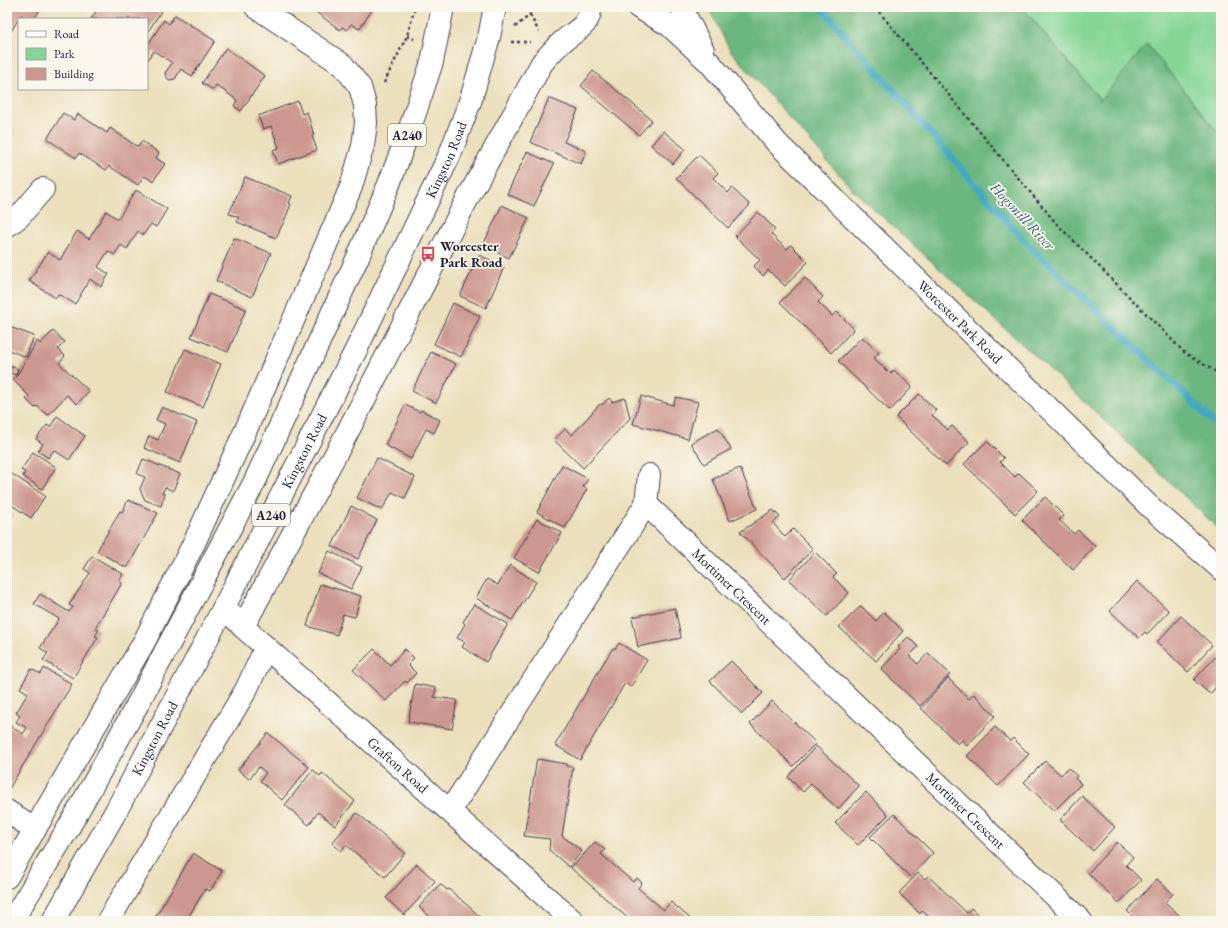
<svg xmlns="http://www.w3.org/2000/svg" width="1228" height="928" viewBox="0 0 1228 928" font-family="'EB Garamond',serif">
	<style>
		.green { fill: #85d696; stroke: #547c68 }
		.forest { fill: #6cb77f; stroke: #476c5d }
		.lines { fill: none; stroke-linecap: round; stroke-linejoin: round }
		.stream { stroke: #43a8c3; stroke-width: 7 }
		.building { fill: #cc978e }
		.street-casing { stroke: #403e4e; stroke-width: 24 }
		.secondary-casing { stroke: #403e4e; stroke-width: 24 }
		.highway-casing { stroke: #403e4e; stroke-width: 24 }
		.path { stroke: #403e4e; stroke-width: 2.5; stroke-dasharray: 3 3; stroke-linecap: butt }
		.street { stroke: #fff; stroke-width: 22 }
		.secondary { stroke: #fff; stroke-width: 22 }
		.highway { stroke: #fff; stroke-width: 22 }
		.labels { text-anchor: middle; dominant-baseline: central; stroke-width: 3.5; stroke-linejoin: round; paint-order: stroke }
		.shield { fill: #fbf7ec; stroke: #636270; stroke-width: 1 }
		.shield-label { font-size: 13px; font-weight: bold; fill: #22223b }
		.street-label { font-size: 14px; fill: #22223b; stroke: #fbf7ec }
		.poi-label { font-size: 14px; font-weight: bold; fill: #22223b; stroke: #fbf7ec; text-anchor: start }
		.water-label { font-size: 15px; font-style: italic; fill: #315e78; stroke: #fbf7ec }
	</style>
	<rect width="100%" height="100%" fill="#fbf7ec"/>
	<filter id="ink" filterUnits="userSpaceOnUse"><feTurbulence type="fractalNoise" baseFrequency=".025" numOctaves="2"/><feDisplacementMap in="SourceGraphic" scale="8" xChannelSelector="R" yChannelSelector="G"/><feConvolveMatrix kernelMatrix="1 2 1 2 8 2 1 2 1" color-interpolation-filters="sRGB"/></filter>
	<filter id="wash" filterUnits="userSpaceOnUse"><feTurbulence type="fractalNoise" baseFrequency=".012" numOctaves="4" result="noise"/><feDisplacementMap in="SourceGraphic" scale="16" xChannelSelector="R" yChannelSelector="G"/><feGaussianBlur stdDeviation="0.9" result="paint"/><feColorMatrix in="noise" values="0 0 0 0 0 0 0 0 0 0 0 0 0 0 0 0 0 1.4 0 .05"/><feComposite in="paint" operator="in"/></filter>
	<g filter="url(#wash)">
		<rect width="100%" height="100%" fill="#ebdfbc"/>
		<path class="green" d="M 1022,7 L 1221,7 L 1221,137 L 1147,44 L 1101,100 Z"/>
		<path class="forest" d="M 708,7 L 1022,7 L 1100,100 L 1147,44 L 1221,137 L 1221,531 L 1057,376 L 851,188 L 730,50 Z"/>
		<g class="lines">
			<path class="stream" d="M 821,7 L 1024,240 L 1221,429"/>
		</g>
		<g id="blocks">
			<g class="building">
				<path d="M 7,7 L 42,7 L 34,19 L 26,19 L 21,15 L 7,38 Z"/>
				<path d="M 99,7 L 164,7 L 147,33 L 147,19 L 91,19 Z"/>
				<path d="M 309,7 L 370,7 L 373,9 L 359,29 L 351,24 L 347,30 L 342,27 L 340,30 Z"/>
				<path d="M 175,15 L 215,41 L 192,76 L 181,69 L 175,79 L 169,80 L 166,76 L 165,73 L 172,63 L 154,51 L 147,61 L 147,46 L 164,20 L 169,24 Z"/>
				<path d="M 226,48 L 265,76 L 241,111 L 234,106 L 237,100 L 216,85 L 213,90 L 202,83 Z"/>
				<path d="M 593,71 L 652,120 L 639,135 L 581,86 Z"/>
				<path d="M 549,98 L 578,110 L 564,142 L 586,151 L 581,164 L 530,142 Z"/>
				<path d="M 298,101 L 302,114 L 307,112 L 314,135 L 312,136 L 317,150 L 278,164 L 273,150 L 279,148 L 271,126 L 263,129 L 258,116 Z"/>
				<path d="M 63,113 L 74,120 L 78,114 L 107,133 L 110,128 L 138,147 L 142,141 L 159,153 L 156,158 L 165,164 L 153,181 L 144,176 L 138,185 L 109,166 L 106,170 L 79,153 L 76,158 L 47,139 Z"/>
				<path d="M 663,131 L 685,149 L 673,164 L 651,145 Z"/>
				<path d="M 527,152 L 554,164 L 534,206 L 507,194 Z"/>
				<path d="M 699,155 L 718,173 L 713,178 L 728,193 L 732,188 L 750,205 L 728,228 L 676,178 Z"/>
				<path d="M 245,177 L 292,196 L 289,203 L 291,204 L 286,217 L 276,238 L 237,222 L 239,217 L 229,214 Z"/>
				<path d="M 136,190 L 167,209 L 156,227 L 151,224 L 143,235 L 138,231 L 127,249 L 121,245 L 114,255 L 108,251 L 98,267 L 109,274 L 101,287 L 90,279 L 75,304 L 58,294 L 56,298 L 29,281 L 48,252 L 60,260 L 77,231 L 89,239 L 106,211 L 118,219 Z"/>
				<path d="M 502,205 L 529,218 L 509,258 L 483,245 Z"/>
				<path d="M 758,212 L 775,229 L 771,234 L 778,241 L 787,249 L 791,245 L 808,262 L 785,286 L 768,270 L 763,276 L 754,266 L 760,260 L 735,236 Z"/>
				<path d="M 234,238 L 271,253 L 252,297 L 216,281 Z"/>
				<path d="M 479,255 L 504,267 L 486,308 L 460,296 Z"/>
				<path d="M 805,278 L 823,297 L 818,302 L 832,316 L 837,312 L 854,329 L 831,353 L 780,302 Z"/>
				<path d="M 209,294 L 246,309 L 228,352 L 191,337 Z"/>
				<path d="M 453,303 L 480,316 L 461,357 L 434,344 Z"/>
				<path d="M 7,326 L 34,336 L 26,357 L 9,350 L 7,355 Z"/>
				<path d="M 53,331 L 65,342 L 58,349 L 65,356 L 59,363 L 89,391 L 77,404 L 67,395 L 48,415 L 37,406 L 35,408 L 26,399 L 29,396 L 13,380 L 17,375 L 37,341 L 40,344 Z"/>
				<path d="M 862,337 L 879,353 L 874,358 L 890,374 L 894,370 L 912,387 L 890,411 L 838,361 Z"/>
				<path d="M 185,349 L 221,364 L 203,407 L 167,392 Z"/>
				<path d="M 431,352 L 456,364 L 436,403 L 412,391 Z"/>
				<path d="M 7,365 L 18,369 L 16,375 L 7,372 Z"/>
				<path d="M 919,394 L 936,410 L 932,415 L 948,430 L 952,426 L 969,442 L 946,466 L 896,417 Z"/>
				<path d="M 641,396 L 673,405 L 676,397 L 698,402 L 688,439 L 633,424 Z"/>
				<path d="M 609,398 L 612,402 L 625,398 L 630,418 L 583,468 L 554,440 L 565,429 L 572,435 L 600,404 L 602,405 Z"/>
				<path d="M 405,405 L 420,412 L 421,410 L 440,420 L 434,433 L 426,429 L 411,459 L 385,445 Z"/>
				<path d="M 162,407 L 197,422 L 180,463 L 144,448 L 149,436 L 158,440 L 165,424 L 156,420 Z"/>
				<path d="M 57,416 L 85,436 L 69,460 L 54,450 L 48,458 L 38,451 L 43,444 L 36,439 L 47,425 L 50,427 Z"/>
				<path d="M 718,428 L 731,449 L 704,464 L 691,443 Z"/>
				<path d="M 987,441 L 1004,458 L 1000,462 L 1015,477 L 1019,473 L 1038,491 L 1015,514 L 964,464 Z"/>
				<path d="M 33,452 L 56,467 L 42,489 L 23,476 L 25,472 L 21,470 Z"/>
				<path d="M 377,458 L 415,477 L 405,498 L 392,492 L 382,510 L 357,498 Z"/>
				<path d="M 143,459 L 180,474 L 173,491 L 165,487 L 162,493 L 165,494 L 161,506 L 145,500 L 140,489 L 145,477 L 137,474 Z"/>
				<path d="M 562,465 L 588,479 L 583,487 L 587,489 L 565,528 L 537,512 Z"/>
				<path d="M 740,468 L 757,509 L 730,521 L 713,479 Z"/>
				<path d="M 12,474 L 45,496 L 31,518 L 7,502 L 7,481 Z"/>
				<path d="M 1045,497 L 1064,516 L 1059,520 L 1074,534 L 1078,530 L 1095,546 L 1073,570 L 1022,520 Z"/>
				<path d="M 128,500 L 158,513 L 127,568 L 97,551 L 120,511 L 122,512 Z"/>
				<path d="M 351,506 L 377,520 L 358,559 L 332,546 Z"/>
				<path d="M 773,510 L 780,517 L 773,523 L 785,537 L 793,529 L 813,549 L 785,578 L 740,532 Z"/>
				<path d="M 7,511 L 12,515 L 7,522 Z"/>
				<path d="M 537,519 L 562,533 L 539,572 L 514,558 Z"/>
				<path d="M 329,551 L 362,567 L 351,589 L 318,573 Z"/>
				<path d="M 815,552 L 837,574 L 833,577 L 849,593 L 827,616 L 789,580 Z"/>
				<path d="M 92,556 L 123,574 L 119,581 L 122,583 L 95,628 L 99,630 L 95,636 L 98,637 L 73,678 L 43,660 L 48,653 L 40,648 L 59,619 L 34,604 L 40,594 L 69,612 L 73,607 L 69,605 L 90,573 L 84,569 Z"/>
				<path d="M 510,565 L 536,582 L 512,620 L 476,598 L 487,579 L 498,585 Z"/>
				<path d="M 1137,581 L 1169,611 L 1147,634 L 1145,632 L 1139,638 L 1110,611 Z"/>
				<path d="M 320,584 L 361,596 L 355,617 L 343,614 L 337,635 L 307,626 Z"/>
				<path d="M 474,604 L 508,624 L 486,662 L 462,647 L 465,642 L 457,638 L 465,624 L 463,622 Z"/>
				<path d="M 861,606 L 876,621 L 884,612 L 903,631 L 876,661 L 839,627 Z"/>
				<path d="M 675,608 L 681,638 L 638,647 L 632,617 Z"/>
				<path d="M 1181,616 L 1212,645 L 1188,672 L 1157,642 Z"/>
				<path d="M 908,637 L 918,647 L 909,656 L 918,664 L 928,653 L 950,674 L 920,706 L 881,669 L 900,649 L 898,647 Z"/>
				<path d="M 619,643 L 647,660 L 631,687 L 625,683 L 580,760 L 555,745 L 601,667 L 613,648 L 615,649 Z"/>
				<path d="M 374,649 L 390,665 L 405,649 L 414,658 L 408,665 L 416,673 L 407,683 L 405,681 L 386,701 L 353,670 Z"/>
				<path d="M 1220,652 L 1221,653 L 1221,691 L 1216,687 L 1210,694 L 1194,680 Z"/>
				<path d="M 731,661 L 763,693 L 742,714 L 710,681 Z"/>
				<path d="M 44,668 L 72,684 L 7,792 L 7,731 L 10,726 L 23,734 L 27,728 L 16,722 L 20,716 L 16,713 L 28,693 L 20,688 L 31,669 L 41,674 Z"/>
				<path d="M 948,678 L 969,699 L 974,694 L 995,716 L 967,746 L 962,740 L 958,744 L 921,708 Z"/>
				<path d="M 415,684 L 436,688 L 434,697 L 457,700 L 452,729 L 408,722 Z"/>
				<path d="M 772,701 L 816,743 L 793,766 L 750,724 Z"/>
				<path d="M 995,727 L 1010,741 L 1013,738 L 1029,754 L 998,786 L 967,756 Z"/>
				<path d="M 268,733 L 309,767 L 282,800 L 260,781 L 266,773 L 259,767 L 249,779 L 238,770 Z"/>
				<path d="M 816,746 L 859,786 L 838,809 L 811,784 L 803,792 L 788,777 Z"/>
				<path d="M 537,759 L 567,764 L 566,766 L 573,767 L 562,836 L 582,851 L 569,867 L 549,850 L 550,839 L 524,836 Z"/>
				<path d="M 1045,761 L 1061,775 L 1068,768 L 1077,776 L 1075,778 L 1081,784 L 1054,811 L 1024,782 Z"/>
				<path d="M 313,770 L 320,776 L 322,773 L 355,801 L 335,826 L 318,812 L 309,825 L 285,805 Z"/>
				<path d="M 866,792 L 888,815 L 858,845 L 835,823 Z"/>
				<path d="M 1082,796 L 1115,827 L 1093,851 L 1060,820 Z"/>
				<path d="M 357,813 L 405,853 L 385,877 L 346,845 L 341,851 L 332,843 Z"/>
				<path d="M 894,814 L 933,853 L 910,877 L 870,837 Z"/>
				<path d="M 595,842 L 605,850 L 601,854 L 633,882 L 637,878 L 642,883 L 638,888 L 664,910 L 671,902 L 693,921 L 631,921 L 571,868 Z"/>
				<path d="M 1117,842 L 1133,857 L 1126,865 L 1141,880 L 1119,903 L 1088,873 Z"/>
				<path d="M 193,853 L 222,871 L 210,891 L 205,889 L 186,921 L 160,921 L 155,918 Z"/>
				<path d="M 417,864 L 435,881 L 404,915 L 386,898 Z"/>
				<path d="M 918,873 L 925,879 L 928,876 L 967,913 L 971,908 L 980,917 L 981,915 L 987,921 L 933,921 L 922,911 L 920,914 L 899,893 Z"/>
				<path d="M 1157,879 L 1173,894 L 1165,902 L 1180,916 L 1176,921 L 1138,921 L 1127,911 Z"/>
				<path d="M 440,884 L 447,890 L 449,889 L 485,921 L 435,921 L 419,907 Z"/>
			</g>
		</g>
	</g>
	<g filter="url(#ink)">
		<use href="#blocks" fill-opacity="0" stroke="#403e4e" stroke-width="1"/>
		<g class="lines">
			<defs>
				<g id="street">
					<path d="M 7,226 L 19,217 L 43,189"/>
					<path d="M 646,504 L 649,475"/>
					<path d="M 243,627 L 347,433 L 471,192 L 542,63 C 549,55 555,48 562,42 C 574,31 591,26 590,7"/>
					<path d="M 7,811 L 35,830"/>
					<path id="s1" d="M 450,811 L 646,504 L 1081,921"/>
					<path d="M 7,877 L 144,642 L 195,541 L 248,425 L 351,187 L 363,146 L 366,123 L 365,105 L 360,87 L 343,65 L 256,7"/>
					<path d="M 108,921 L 246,690 L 266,647"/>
				</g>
				<g id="secondary">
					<path id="s2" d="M 638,7 L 669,25 L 710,63 L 777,143 L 1149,506 L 1221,569"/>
					<path d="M 681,7 L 703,50"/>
					<path id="s3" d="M 224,607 L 243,627 L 573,921"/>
				</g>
				<g id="highway">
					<path d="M 12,921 L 69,827 L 135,709 L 255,481 L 357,259 L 389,184 L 410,128 L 432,62 L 443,7"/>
					<path id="s4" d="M 53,921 L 116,811 L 224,607 L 356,350 L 450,154 L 471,99 L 489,37 L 495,7"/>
				</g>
			</defs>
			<use href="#street" class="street-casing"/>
			<use href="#secondary" class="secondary-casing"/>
			<use href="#highway" class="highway-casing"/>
			<g class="path">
				<path d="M 875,7 L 1056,223 L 1185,353 L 1221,375"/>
				<path d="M 530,15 L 539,32"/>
				<path d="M 515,27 L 530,15 L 529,7"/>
				<path d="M 407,36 L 414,39"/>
				<path d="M 511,42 L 530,42"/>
				<path d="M 384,83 L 407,36 L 415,7"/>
			</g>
			<use href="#street" class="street"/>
			<use href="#secondary" class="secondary"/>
			<use href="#highway" class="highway"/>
		</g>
	</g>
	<defs>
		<symbol id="bus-bare" viewBox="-9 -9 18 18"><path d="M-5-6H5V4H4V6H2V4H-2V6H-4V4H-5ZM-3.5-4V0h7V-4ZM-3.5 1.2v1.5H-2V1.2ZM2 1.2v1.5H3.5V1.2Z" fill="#d1495b" stroke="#fbf7ec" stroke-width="2.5" paint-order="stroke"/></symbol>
	</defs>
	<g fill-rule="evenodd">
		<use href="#bus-bare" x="417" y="243" width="22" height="22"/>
	</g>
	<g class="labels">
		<g class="shield">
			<rect x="388" y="124" width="38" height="22" rx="3"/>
			<rect x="252" y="504" width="38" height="22" rx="3"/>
		</g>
		<g class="shield-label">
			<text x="407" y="135">A240</text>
			<text x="271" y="515">A240</text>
		</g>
		<g class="street-label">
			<text stroke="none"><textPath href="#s4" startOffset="857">Kingston Road</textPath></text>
			<text stroke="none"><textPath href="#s2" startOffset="452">Worcester Park Road</textPath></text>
			<text stroke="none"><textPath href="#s4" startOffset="533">Kingston Road</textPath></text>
			<text stroke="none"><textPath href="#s1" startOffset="483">Mortimer Crescent</textPath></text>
			<text stroke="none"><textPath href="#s4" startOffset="209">Kingston Road</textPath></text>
			<text stroke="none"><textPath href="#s3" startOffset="235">Grafton Road</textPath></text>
			<text stroke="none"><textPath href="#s1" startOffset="807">Mortimer Crescent</textPath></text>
		</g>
		<g class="poi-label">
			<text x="440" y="246">Worcester<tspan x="440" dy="16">Park Road</tspan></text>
		</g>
		<g class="water-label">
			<text transform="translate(1023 216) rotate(47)">Hogsmill River</text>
		</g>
	</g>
	<rect width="1228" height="928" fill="none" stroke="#fbf7ec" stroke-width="24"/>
	<rect x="18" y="18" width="130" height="72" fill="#fbf7ec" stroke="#a4a2a5"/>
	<rect x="26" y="31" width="20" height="6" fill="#ffffff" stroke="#a4a2a5"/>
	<text x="54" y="38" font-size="12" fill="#22223b">Road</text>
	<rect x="26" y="48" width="20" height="12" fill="#85d696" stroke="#a4a2a5"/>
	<text x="54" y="58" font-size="12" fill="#22223b">Park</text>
	<rect x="26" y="68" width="20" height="12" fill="#cc978e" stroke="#a4a2a5"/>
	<text x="54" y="78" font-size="12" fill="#22223b">Building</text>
</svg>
